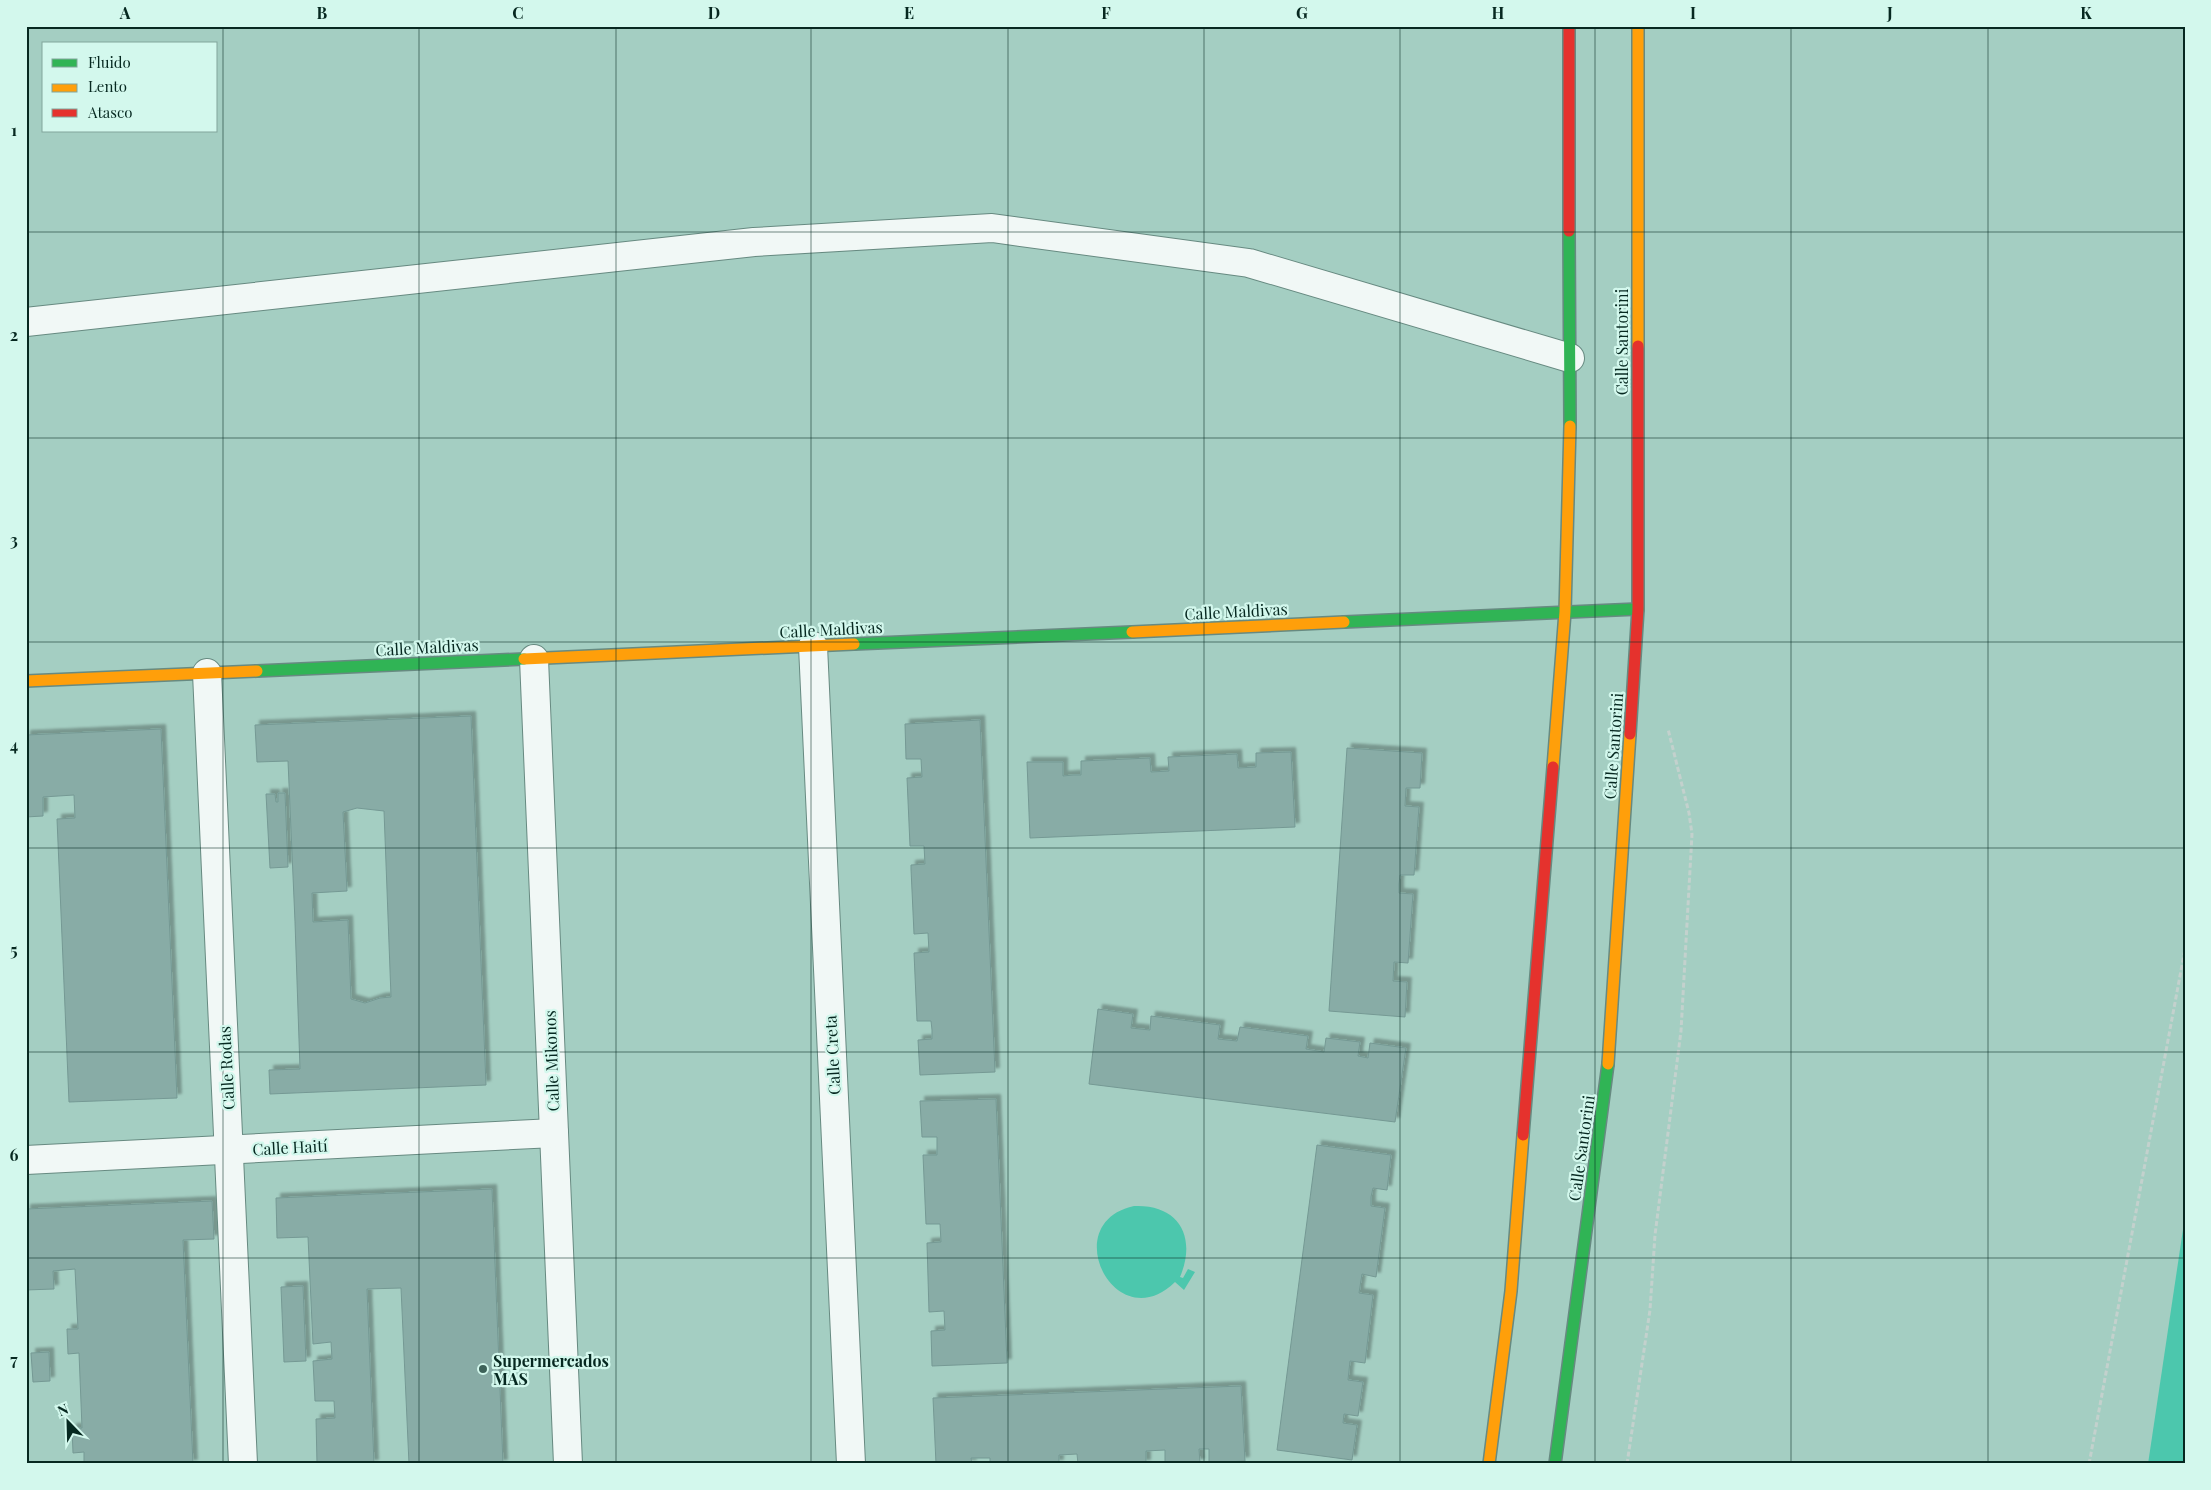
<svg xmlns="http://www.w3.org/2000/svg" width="2211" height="1490" viewBox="0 0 2211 1490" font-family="'Playfair Display',serif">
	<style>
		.water { fill: #4cc7ad }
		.building { fill: #88aca6; stroke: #759994; fill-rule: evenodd; filter: url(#shadow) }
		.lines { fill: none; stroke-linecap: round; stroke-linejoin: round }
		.street-casing { stroke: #678a81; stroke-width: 30 }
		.fast-casing { stroke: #678a81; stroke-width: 14 }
		.slow-casing { stroke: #678a81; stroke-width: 14 }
		.jam-casing { stroke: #678a81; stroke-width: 14 }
		.path { stroke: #c3d1cd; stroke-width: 3; stroke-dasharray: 5 2.5; stroke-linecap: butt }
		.street { stroke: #f1f8f6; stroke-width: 28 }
		.fast { stroke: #30b455; stroke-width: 11 }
		.slow { stroke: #ff9f0a; stroke-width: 11 }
		.jam { stroke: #e5322d; stroke-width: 11 }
		.grid { fill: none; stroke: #062820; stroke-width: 1; stroke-opacity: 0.55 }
		.poi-dot { fill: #3d6259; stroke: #d3f8ed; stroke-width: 2 }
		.labels { text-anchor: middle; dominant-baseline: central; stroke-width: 4.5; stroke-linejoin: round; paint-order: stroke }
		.street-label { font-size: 16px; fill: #062820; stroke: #d3f8ed }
		.poi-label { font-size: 16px; font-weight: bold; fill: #062820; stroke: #d3f8ed; text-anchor: start }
		.neatline { fill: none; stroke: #062820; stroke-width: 2 }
		.grid-label { font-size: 16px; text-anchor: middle; font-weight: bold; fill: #062820 }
	</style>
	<defs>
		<filter id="shadow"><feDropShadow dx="4.5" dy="-4.5" stdDeviation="1" flood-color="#0004"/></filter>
	</defs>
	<rect width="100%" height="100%" fill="#a4cec2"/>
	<g class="water">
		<path d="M 1134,1206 C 1179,1204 1197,1237 1180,1277 L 1183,1278 L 1188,1269 L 1195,1272 L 1184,1290 L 1175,1282 C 1116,1340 1056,1223 1134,1206 Z"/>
		<path d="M 2185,1216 L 2185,1464 L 2148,1464 Z"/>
	</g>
	<g class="building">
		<path d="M 471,716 L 486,1085 L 270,1094 L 269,1070 L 300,1069 L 295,922 L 288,761 L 257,762 L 255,725 ZM 357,808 L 384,811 L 387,890 L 391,997 L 380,998 L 365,1003 L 351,999 L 348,920 L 313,922 L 312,893 L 347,891 L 343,812 Z"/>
		<path d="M 980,720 L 995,1072 L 920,1075 L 918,1040 L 932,1039 L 932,1030 L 931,1021 L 917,1021 L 914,953 L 929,952 L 928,933 L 914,934 L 911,869 L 911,865 L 925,864 L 924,846 L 910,846 L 907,778 L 922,777 L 921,759 L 906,759 L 905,724 Z"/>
		<path d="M 161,729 L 177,1098 L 69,1102 L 57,819 L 75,818 L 74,795 L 43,797 L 43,816 L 26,817 L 26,735 Z"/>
		<path d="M 1347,748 L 1422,753 L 1420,788 L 1406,788 L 1405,806 L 1419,807 L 1414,875 L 1400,875 L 1399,884 L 1399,893 L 1413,894 L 1408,963 L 1394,962 L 1393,981 L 1407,982 L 1405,1017 L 1329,1011 Z"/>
		<path d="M 1291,752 L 1295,827 L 1030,838 L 1027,762 L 1063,762 L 1063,776 L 1073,775 L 1081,775 L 1081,761 L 1150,758 L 1151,772 L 1169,771 L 1168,757 L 1237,754 L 1238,768 L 1256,767 L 1256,753 Z"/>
		<path d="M 278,793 L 285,793 L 288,867 L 270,868 L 266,794 L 275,794 L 276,802 L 278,802 Z"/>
		<path d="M 1098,1009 L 1133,1014 L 1131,1028 L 1150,1030 L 1151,1016 L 1220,1025 L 1218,1039 L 1237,1041 L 1240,1027 L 1308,1036 L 1306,1049 L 1324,1052 L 1326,1038 L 1360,1042 L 1358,1056 L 1368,1058 L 1370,1043 L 1406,1048 L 1395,1122 L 1089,1084 Z"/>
		<path d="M 996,1099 L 1007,1363 L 932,1366 L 931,1331 L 945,1330 L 944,1311 L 929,1312 L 927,1243 L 941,1242 L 940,1224 L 926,1224 L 923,1155 L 937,1155 L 937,1137 L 922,1137 L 920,1101 Z"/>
		<path d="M 1317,1145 L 1391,1155 L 1387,1190 L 1373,1188 L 1371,1197 L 1371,1206 L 1385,1208 L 1376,1277 L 1362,1274 L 1359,1293 L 1373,1295 L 1365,1363 L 1350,1361 L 1348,1380 L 1363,1382 L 1358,1416 L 1344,1414 L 1343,1423 L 1357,1425 L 1352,1460 L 1277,1450 Z"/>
		<path d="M 492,1189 L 503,1464 L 409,1464 L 401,1288 L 367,1289 L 374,1464 L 317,1464 L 316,1419 L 335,1418 L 334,1401 L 315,1401 L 313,1361 L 332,1359 L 331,1342 L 313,1344 L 308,1237 L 277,1238 L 276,1198 Z"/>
		<path d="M 212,1201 L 214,1239 L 183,1240 L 193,1464 L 84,1464 L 84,1452 L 73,1453 L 72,1428 L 82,1428 L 79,1353 L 68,1354 L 67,1329 L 78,1329 L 75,1269 L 53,1271 L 54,1289 L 26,1290 L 26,1209 Z"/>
		<path d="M 303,1286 L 306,1361 L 284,1362 L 281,1287 Z"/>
		<path d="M 49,1352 L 50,1381 L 33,1382 L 31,1353 Z"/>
		<path d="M 1241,1386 L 1245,1461 L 1209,1463 L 1209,1449 L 1199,1449 L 1200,1463 L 1165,1464 L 1165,1450 L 1146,1451 L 1146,1464 L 1078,1464 L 1077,1454 L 1059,1455 L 1059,1464 L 990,1464 L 990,1458 L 971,1458 L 972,1464 L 936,1464 L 933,1398 Z"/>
	</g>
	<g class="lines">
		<defs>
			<g id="street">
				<path d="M 26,322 L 754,242 L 992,228 L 1249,263 L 1570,358"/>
				<path d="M 813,646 L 851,1464"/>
				<path d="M 534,659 L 568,1464"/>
				<path d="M 207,673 L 243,1464"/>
				<path d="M 26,1160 L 554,1133"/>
			</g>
			<g id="fast">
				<path d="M 1569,231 L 1570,426"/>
				<path d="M 1344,622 L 1638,609"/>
				<path d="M 854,644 L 1132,632"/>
				<path d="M 257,671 L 524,659"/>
				<path d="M 1555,1464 L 1608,1064"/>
			</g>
			<g id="slow">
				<path d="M 1638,26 L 1638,346"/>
				<path d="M 1132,632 L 1344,622"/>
				<path d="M 524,659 L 854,644"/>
				<path d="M 26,681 L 257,671"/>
				<path d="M 1553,767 L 1565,612 L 1570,426"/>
				<path d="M 1608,1064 L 1630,734"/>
				<path d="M 1489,1464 L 1511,1291 L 1523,1135"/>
			</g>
			<g id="jam">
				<path d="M 1569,26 L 1569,231"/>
				<path d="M 1630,734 L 1638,609 L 1638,346"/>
				<path d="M 1523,1135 L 1553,767"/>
			</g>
		</defs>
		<use href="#street" class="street-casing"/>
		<use href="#fast" class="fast-casing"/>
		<use href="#slow" class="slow-casing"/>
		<use href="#jam" class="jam-casing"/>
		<g class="path">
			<path d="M 1627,1464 L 1650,1310 L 1655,1235 L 1681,1031 L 1692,834 L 1689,813 L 1668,729"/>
			<path d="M 2089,1464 L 2185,949"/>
		</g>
		<use href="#street" class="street"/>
		<use href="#fast" class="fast"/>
		<use href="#slow" class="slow"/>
		<use href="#jam" class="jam"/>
	</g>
	<path class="grid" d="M 223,26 L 223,1464M 419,26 L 419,1464M 616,26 L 616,1464M 811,26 L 811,1464M 1008,26 L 1008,1464M 1204,26 L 1204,1464M 1400,26 L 1400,1464M 1595,26 L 1595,1464M 1791,26 L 1791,1464M 1988,26 L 1988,1464M 26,232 L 2185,232M 26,438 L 2185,438M 26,642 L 2185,642M 26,848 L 2185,848M 26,1052 L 2185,1052M 26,1258 L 2185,1258"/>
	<circle class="poi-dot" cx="483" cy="1369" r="5"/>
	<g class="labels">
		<g class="street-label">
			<text transform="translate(1621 342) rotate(-90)">Calle Santorini</text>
			<text transform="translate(1236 611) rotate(-3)">Calle Maldivas</text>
			<text transform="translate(831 629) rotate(-3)">Calle Maldivas</text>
			<text transform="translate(427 647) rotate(-3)">Calle Maldivas</text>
			<text transform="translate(1613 746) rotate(-86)">Calle Santorini</text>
			<text transform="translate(832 1055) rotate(-93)">Calle Creta</text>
			<text transform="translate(551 1061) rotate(-92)">Calle Mikonos</text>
			<text transform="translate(226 1068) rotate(-93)">Calle Rodas</text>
			<text transform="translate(290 1147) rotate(-3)">Calle Haití</text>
			<text transform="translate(1581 1148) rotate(-82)">Calle Santorini</text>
		</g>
		<g class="poi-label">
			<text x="493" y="1360">Supermercados<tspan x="493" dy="18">MAS</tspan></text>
		</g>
	</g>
	<rect width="2211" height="1490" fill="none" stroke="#d3f8ed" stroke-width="55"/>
	<rect x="42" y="42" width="175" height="90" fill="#d3f8ed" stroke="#81a59b"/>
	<rect x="52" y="59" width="25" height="8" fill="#30b455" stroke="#81a59b"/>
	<text x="88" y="68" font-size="15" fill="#062820">Fluido</text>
	<rect x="52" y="84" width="25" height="8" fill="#ff9f0a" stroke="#81a59b"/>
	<text x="88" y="92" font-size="15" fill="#062820">Lento</text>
	<rect x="52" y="109" width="25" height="8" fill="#e5322d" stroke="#81a59b"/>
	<text x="88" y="118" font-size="15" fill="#062820">Atasco</text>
	<g transform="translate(68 1422) rotate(337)" stroke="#d3f8ed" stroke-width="4" paint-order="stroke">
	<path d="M0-4L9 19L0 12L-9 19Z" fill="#062820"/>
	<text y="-8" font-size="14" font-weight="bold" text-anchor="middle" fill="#062820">N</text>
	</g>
	<rect x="28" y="28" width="2156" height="1434" class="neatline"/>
	<g class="grid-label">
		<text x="125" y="19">A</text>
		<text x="322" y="19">B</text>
		<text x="518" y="19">C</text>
		<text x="714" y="19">D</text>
		<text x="909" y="19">E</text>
		<text x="1106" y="19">F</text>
		<text x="1302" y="19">G</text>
		<text x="1498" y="19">H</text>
		<text x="1693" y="19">I</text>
		<text x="1890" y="19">J</text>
		<text x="2086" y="19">K</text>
		<text x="14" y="136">1</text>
		<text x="14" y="341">2</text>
		<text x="14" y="546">3</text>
		<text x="14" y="751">4</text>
		<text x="14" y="956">5</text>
		<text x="14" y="1161">6</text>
		<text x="14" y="1366">7</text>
	</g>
</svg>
